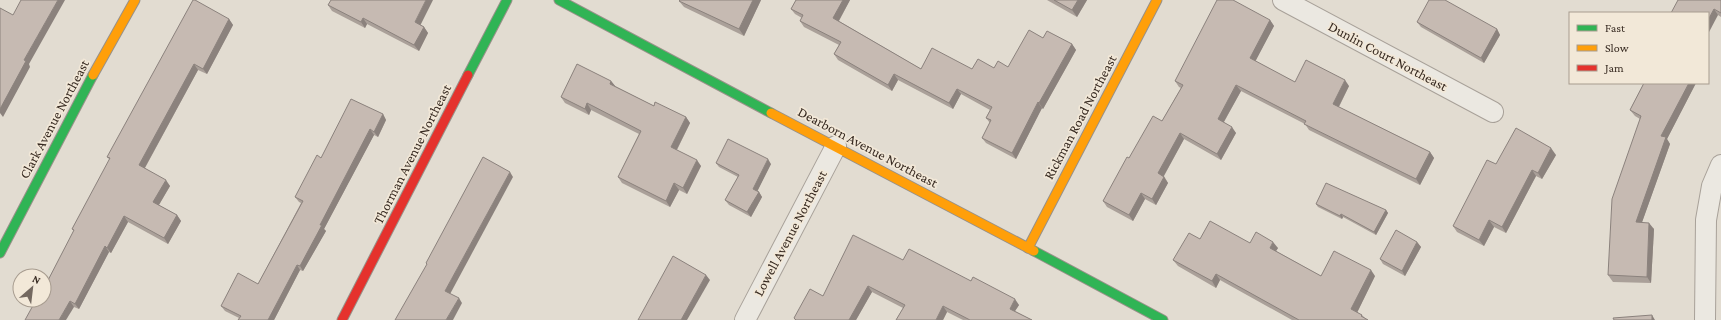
<svg xmlns="http://www.w3.org/2000/svg" width="1721" height="320" viewBox="0 0 1721 320" font-family="'Crimson Pro',serif">
	<style>
		.lines { fill: none; stroke-linecap: round; stroke-linejoin: round }
		.street-casing { stroke: #a8a199; stroke-width: 22 }
		.fast-casing { stroke: #989189; stroke-width: 11 }
		.slow-casing { stroke: #989189; stroke-width: 11 }
		.jam-casing { stroke: #989189; stroke-width: 11 }
		.street { stroke: #ebe8e1; stroke-width: 20 }
		.fast { stroke: #30b455; stroke-width: 9 }
		.slow { stroke: #ff9f0a; stroke-width: 9 }
		.jam { stroke: #e5322d; stroke-width: 9 }
		.wall { fill: #aaa099 }
		.shaded-wall { fill: #8b827d }
		.building { fill: #c6bab2; stroke: #8b827d }
		.labels { text-anchor: middle; dominant-baseline: central; stroke-width: 3.5; stroke-linejoin: round; paint-order: stroke }
		.street-label { font-size: 14px; fill: #372a21; stroke: #f2e8d8 }
	</style>
	<rect width="100%" height="100%" fill="#e2dcd1"/>
	<g class="lines">
		<defs>
			<g id="street">
				<path d="M 1283,0 L 1493,112"/>
				<path d="M 745,320 L 836,146"/>
				<path d="M 1705,320 L 1706,220 L 1712,186 L 1721,165"/>
			</g>
			<g id="fast">
				<path d="M 559,0 L 771,113"/>
				<path d="M 468,75 L 507,0"/>
				<path d="M 1034,251 L 1163,320"/>
				<path d="M 0,253 L 93,75"/>
			</g>
			<g id="slow">
				<path d="M 93,75 L 135,0"/>
				<path d="M 771,113 L 1034,251"/>
				<path d="M 1028,248 L 1157,0"/>
			</g>
			<path id="jam" d="M 342,320 L 468,75"/>
		</defs>
		<use href="#street" class="street-casing"/>
		<use href="#fast" class="fast-casing"/>
		<use href="#slow" class="slow-casing"/>
		<use href="#jam" class="jam-casing"/>
		<use href="#street" class="street"/>
		<use href="#fast" class="fast"/>
		<use href="#slow" class="slow"/>
		<use href="#jam" class="jam"/>
	</g>
	<g class="wall">
		<path d="M 680,0 L 761,0 L 744,36 L 684,7 L 679,1 Z"/>
		<path d="M 796,0 L 850,0 L 839,21 L 921,69 L 972,69 L 1008,67 L 1043,38 L 1072,44 L 1076,50 L 1043,109 L 1042,108 L 1016,159 L 986,143 L 982,138 L 990,123 L 986,118 L 990,110 L 961,94 L 953,109 L 898,80 L 892,91 L 838,60 L 834,54 L 839,45 L 804,27 L 800,21 L 802,18 L 795,14 L 791,9 Z"/>
		<path d="M 1047,0 L 1087,0 L 1077,17 Z"/>
		<path d="M 1678,0 L 1721,0 L 1721,17 L 1718,15 Z"/>
		<path d="M 328,5 L 421,25 L 424,27 L 428,33 L 419,51 L 367,24 L 365,28 L 332,11 Z"/>
		<path d="M 229,19 L 233,25 L 207,74 L 198,70 L 145,168 L 170,186 L 159,205 L 177,215 L 181,221 L 168,244 L 128,222 L 111,253 L 109,252 L 79,309 L 74,307 L 37,301 L 74,231 L 72,229 L 110,160 L 107,157 Z"/>
		<path d="M 1270,20 L 1274,26 L 1255,61 L 1295,82 L 1349,86 L 1339,107 L 1430,152 L 1434,158 L 1420,185 L 1309,130 L 1305,124 L 1241,91 L 1224,122 L 1236,133 L 1221,160 L 1184,139 L 1164,176 L 1168,183 L 1156,205 L 1145,199 L 1133,221 L 1107,207 L 1103,201 L 1129,158 L 1162,121 L 1181,88 L 1179,87 L 1175,81 Z"/>
		<path d="M 1417,22 L 1497,29 L 1500,35 L 1484,63 L 1421,27 Z"/>
		<path d="M 611,81 L 615,86 L 654,106 L 686,117 L 690,123 L 677,150 L 701,166 L 687,194 L 679,190 L 670,207 L 622,183 L 618,177 L 639,134 L 591,110 L 589,115 L 565,103 L 561,97 Z"/>
		<path d="M 1644,83 L 1696,83 L 1667,139 L 1670,144 L 1642,222 L 1654,229 L 1651,283 L 1613,282 L 1608,275 L 1640,119 L 1635,116 L 1630,110 Z"/>
		<path d="M 383,114 L 386,120 L 378,137 L 374,135 L 324,229 L 326,231 L 303,271 L 300,270 L 274,320 L 238,320 L 239,318 L 225,311 L 221,306 L 258,284 L 301,203 L 299,202 L 295,197 L 321,158 Z"/>
		<path d="M 1556,155 L 1542,179 L 1536,176 L 1506,233 L 1494,227 L 1484,246 L 1457,232 L 1453,226 L 1496,164 Z"/>
		<path d="M 716,163 L 771,164 L 757,191 L 759,192 L 762,197 L 751,217 L 729,205 L 725,200 L 738,177 L 719,167 Z"/>
		<path d="M 1316,204 L 1386,210 L 1388,213 L 1376,235 L 1343,217 L 1342,219 L 1318,207 Z"/>
		<path d="M 1200,239 L 1250,243 L 1278,248 L 1276,251 L 1321,276 L 1375,276 L 1357,312 L 1362,315 L 1365,318 L 1368,320 L 1292,320 L 1220,280 L 1216,288 L 1178,266 L 1173,260 Z"/>
		<path d="M 1417,242 L 1421,247 L 1405,276 L 1383,264 L 1380,259 Z"/>
		<path d="M 903,260 L 971,281 L 1019,305 L 1015,311 L 1032,320 L 963,320 L 947,312 L 943,320 L 896,320 L 903,308 L 872,292 L 856,320 L 795,320 L 794,318 L 823,296 Z"/>
	</g>
	<g class="shaded-wall">
		<path d="M 58,0 L 65,0 L 29,64 L 30,67 L 3,117 L 0,113 L 0,109 L 24,60 Z"/>
		<path d="M 426,0 L 433,0 L 419,28 L 415,22 Z"/>
		<path d="M 753,0 L 761,0 L 744,36 L 739,29 Z"/>
		<path d="M 843,0 L 850,0 L 837,24 L 833,18 Z"/>
		<path d="M 1078,0 L 1087,0 L 1077,17 L 1072,10 Z"/>
		<path d="M 1714,9 L 1718,15 L 1708,34 L 1708,20 Z"/>
		<path d="M 363,18 L 367,24 L 365,28 L 361,22 Z"/>
		<path d="M 229,19 L 233,25 L 207,74 L 203,69 Z"/>
		<path d="M 1270,20 L 1274,26 L 1254,64 L 1250,58 Z"/>
		<path d="M 424,27 L 428,33 L 419,51 L 414,45 Z"/>
		<path d="M 1497,29 L 1500,35 L 1484,63 L 1481,58 Z"/>
		<path d="M 1072,44 L 1076,50 L 1043,109 L 1039,103 Z"/>
		<path d="M 194,64 L 198,70 L 143,171 L 139,165 Z"/>
		<path d="M 894,74 L 898,80 L 892,91 L 888,85 Z"/>
		<path d="M 1345,80 L 1349,86 L 1337,110 L 1333,104 Z"/>
		<path d="M 611,81 L 616,87 L 610,84 Z"/>
		<path d="M 1689,83 L 1696,83 L 1667,139 L 1670,144 L 1640,228 L 1636,222 L 1661,136 Z"/>
		<path d="M 1236,85 L 1241,91 L 1222,125 L 1218,119 Z"/>
		<path d="M 957,89 L 961,94 L 953,109 L 949,103 Z"/>
		<path d="M 1038,102 L 1042,108 L 1016,159 L 1012,153 Z"/>
		<path d="M 587,103 L 591,110 L 589,115 L 585,109 Z"/>
		<path d="M 383,114 L 386,120 L 378,137 L 374,132 Z"/>
		<path d="M 686,117 L 690,123 L 675,153 L 671,147 Z"/>
		<path d="M 1232,127 L 1236,133 L 1221,160 L 1217,154 Z"/>
		<path d="M 370,129 L 374,135 L 324,229 L 326,231 L 303,271 L 300,266 L 320,225 Z"/>
		<path d="M 1180,133 L 1184,139 L 1162,179 L 1158,173 Z"/>
		<path d="M 1551,148 L 1556,155 L 1542,179 L 1538,173 Z"/>
		<path d="M 1430,152 L 1434,158 L 1420,185 L 1416,179 Z"/>
		<path d="M 768,159 L 771,164 L 756,194 L 753,189 Z"/>
		<path d="M 697,160 L 701,166 L 687,194 L 683,188 Z"/>
		<path d="M 1532,170 L 1536,176 L 1506,233 L 1502,227 Z"/>
		<path d="M 510,172 L 513,177 L 449,296 L 445,291 Z"/>
		<path d="M 1164,177 L 1168,183 L 1156,205 L 1152,199 Z"/>
		<path d="M 166,180 L 170,186 L 157,208 L 153,202 Z"/>
		<path d="M 674,183 L 679,190 L 670,207 L 666,201 Z"/>
		<path d="M 759,192 L 762,197 L 751,217 L 747,212 Z"/>
		<path d="M 1141,193 L 1145,199 L 1133,221 L 1129,215 Z"/>
		<path d="M 1386,210 L 1388,213 L 1376,235 L 1374,232 Z"/>
		<path d="M 1341,214 L 1343,217 L 1342,219 L 1340,216 Z"/>
		<path d="M 177,215 L 181,221 L 168,244 L 164,238 Z"/>
		<path d="M 124,216 L 128,222 L 111,253 L 107,248 Z"/>
		<path d="M 1489,220 L 1494,227 L 1484,246 L 1479,240 Z"/>
		<path d="M 1649,223 L 1654,229 L 1651,283 L 1647,277 Z"/>
		<path d="M 1273,242 L 1278,248 L 1274,254 L 1270,248 Z"/>
		<path d="M 1417,242 L 1421,247 L 1405,276 L 1402,271 Z"/>
		<path d="M 105,246 L 109,252 L 79,309 L 75,304 Z"/>
		<path d="M 297,265 L 300,270 L 274,320 L 268,320 Z"/>
		<path d="M 1371,270 L 1375,276 L 1356,315 L 1351,309 Z"/>
		<path d="M 1216,274 L 1220,280 L 1216,288 L 1212,281 Z"/>
		<path d="M 706,275 L 710,280 L 687,320 L 681,320 Z"/>
		<path d="M 868,286 L 872,292 L 856,320 L 849,320 Z"/>
		<path d="M 459,298 L 462,303 L 453,320 L 446,320 Z"/>
		<path d="M 1015,299 L 1019,305 L 1013,314 L 1010,309 Z"/>
		<path d="M 70,301 L 74,307 L 66,320 L 59,320 Z"/>
		<path d="M 943,306 L 947,312 L 943,320 L 936,320 Z"/>
		<path d="M 1652,315 L 1655,320 L 1652,320 Z"/>
	</g>
	<g class="building">
		<path d="M 21,0 L 58,0 L 24,60 L 26,61 L 0,109 L 0,8 L 13,15 Z"/>
		<path d="M 193,0 L 195,0 L 229,19 L 203,69 L 194,64 L 139,165 L 166,180 L 153,202 L 177,215 L 164,238 L 124,216 L 107,248 L 105,246 L 75,304 L 70,301 L 59,320 L 25,320 L 36,300 L 37,301 L 38,300 L 44,300 L 44,288 L 74,230 L 72,229 L 110,158 L 107,157 Z"/>
		<path d="M 331,0 L 426,0 L 415,22 L 424,27 L 414,45 L 363,18 L 361,22 L 328,5 Z"/>
		<path d="M 680,0 L 753,0 L 739,29 L 679,1 Z"/>
		<path d="M 796,0 L 843,0 L 833,18 L 921,69 L 932,48 L 972,69 L 978,59 L 994,68 L 998,61 L 1008,67 L 1029,30 L 1043,38 L 1047,31 L 1072,44 L 1039,103 L 1038,102 L 1012,153 L 982,138 L 991,120 L 986,118 L 992,107 L 957,89 L 949,103 L 894,74 L 888,85 L 834,54 L 841,42 L 800,21 L 803,15 L 791,9 Z"/>
		<path d="M 1054,0 L 1078,0 L 1072,10 Z"/>
		<path d="M 1217,0 L 1233,0 L 1270,20 L 1250,58 L 1295,82 L 1306,60 L 1345,80 L 1333,104 L 1430,152 L 1416,179 L 1304,124 L 1306,121 L 1236,85 L 1218,119 L 1232,127 L 1217,154 L 1180,133 L 1158,173 L 1164,177 L 1152,199 L 1141,193 L 1129,215 L 1103,201 L 1127,157 L 1129,158 L 1153,116 L 1162,121 L 1183,85 L 1175,81 Z"/>
		<path d="M 1429,0 L 1445,0 L 1497,29 L 1481,58 L 1417,22 Z"/>
		<path d="M 1678,0 L 1721,0 L 1721,13 L 1714,9 L 1708,20 L 1708,13 L 1671,13 Z"/>
		<path d="M 577,64 L 611,81 L 610,84 L 654,106 L 655,102 L 686,117 L 671,147 L 697,160 L 683,188 L 674,183 L 666,201 L 618,177 L 641,131 L 587,103 L 585,109 L 561,97 Z"/>
		<path d="M 1644,83 L 1689,83 L 1661,136 L 1666,137 L 1636,222 L 1649,223 L 1647,277 L 1608,275 L 1612,199 L 1641,116 L 1630,110 Z"/>
		<path d="M 351,99 L 383,114 L 374,132 L 370,129 L 320,225 L 322,225 L 300,266 L 297,265 L 268,320 L 238,320 L 241,316 L 221,306 L 238,273 L 258,284 L 303,201 L 295,197 L 317,155 L 321,158 Z"/>
		<path d="M 1516,128 L 1551,148 L 1538,173 L 1532,170 L 1502,227 L 1489,220 L 1479,240 L 1453,226 L 1487,160 L 1496,164 Z"/>
		<path d="M 728,139 L 768,159 L 753,189 L 759,192 L 747,212 L 725,200 L 739,175 L 716,163 Z"/>
		<path d="M 483,157 L 510,172 L 445,291 L 459,298 L 446,320 L 395,320 L 427,264 L 426,263 Z"/>
		<path d="M 1326,183 L 1386,210 L 1374,232 L 1341,214 L 1340,216 L 1316,204 Z"/>
		<path d="M 1210,221 L 1250,243 L 1256,232 L 1273,242 L 1270,248 L 1321,276 L 1334,251 L 1371,270 L 1351,309 L 1362,315 L 1361,316 L 1368,320 L 1299,320 L 1216,274 L 1212,281 L 1173,260 L 1189,233 L 1200,239 Z"/>
		<path d="M 1396,230 L 1417,242 L 1402,271 L 1380,259 Z"/>
		<path d="M 853,235 L 903,260 L 909,249 L 971,281 L 973,277 L 1015,299 L 1010,309 L 1032,320 L 970,320 L 943,306 L 936,320 L 896,320 L 905,305 L 868,286 L 849,320 L 796,320 L 794,318 L 810,289 L 823,296 Z"/>
		<path d="M 673,256 L 706,275 L 681,320 L 638,320 Z"/>
		<path d="M 1652,315 L 1652,320 L 1614,320 L 1613,318 Z"/>
	</g>
	<g class="labels">
		<g class="street-label">
			<text transform="translate(1388 56) rotate(28)">Dunlin Court Northeast</text>
			<text transform="translate(1080 117) rotate(-62)">Rickman Road Northeast</text>
			<text transform="translate(54 119) rotate(-62)">Clark Avenue Northeast</text>
			<text transform="translate(868 147) rotate(28)">Dearborn Avenue Northeast</text>
			<text transform="translate(412 154) rotate(-63)">Thorman Avenue Northeast</text>
			<text transform="translate(790 233) rotate(-62)">Lowell Avenue Northeast</text>
		</g>
	</g>
	<rect x="1569" y="12" width="140" height="72" fill="#f2e8d8" stroke="#a79c8f"/>
	<rect x="1577" y="25" width="20" height="6" fill="#30b455" stroke="#a79c8f"/>
	<text x="1605" y="32" font-size="12" fill="#372a21">Fast</text>
	<rect x="1577" y="45" width="20" height="6" fill="#ff9f0a" stroke="#a79c8f"/>
	<text x="1605" y="52" font-size="12" fill="#372a21">Slow</text>
	<rect x="1577" y="65" width="20" height="6" fill="#e5322d" stroke="#a79c8f"/>
	<text x="1605" y="72" font-size="12" fill="#372a21">Jam</text>
	<g transform="translate(32 288) rotate(28)"><circle r="19" fill="#f2e8d8" stroke="#a79c8f"/>
	<path d="M0-3L7 15L0 10L-7 15Z" fill="#73685f"/>
	<text y="-6" font-size="11" font-weight="bold" text-anchor="middle" fill="#372a21">N</text>
	</g>
</svg>
